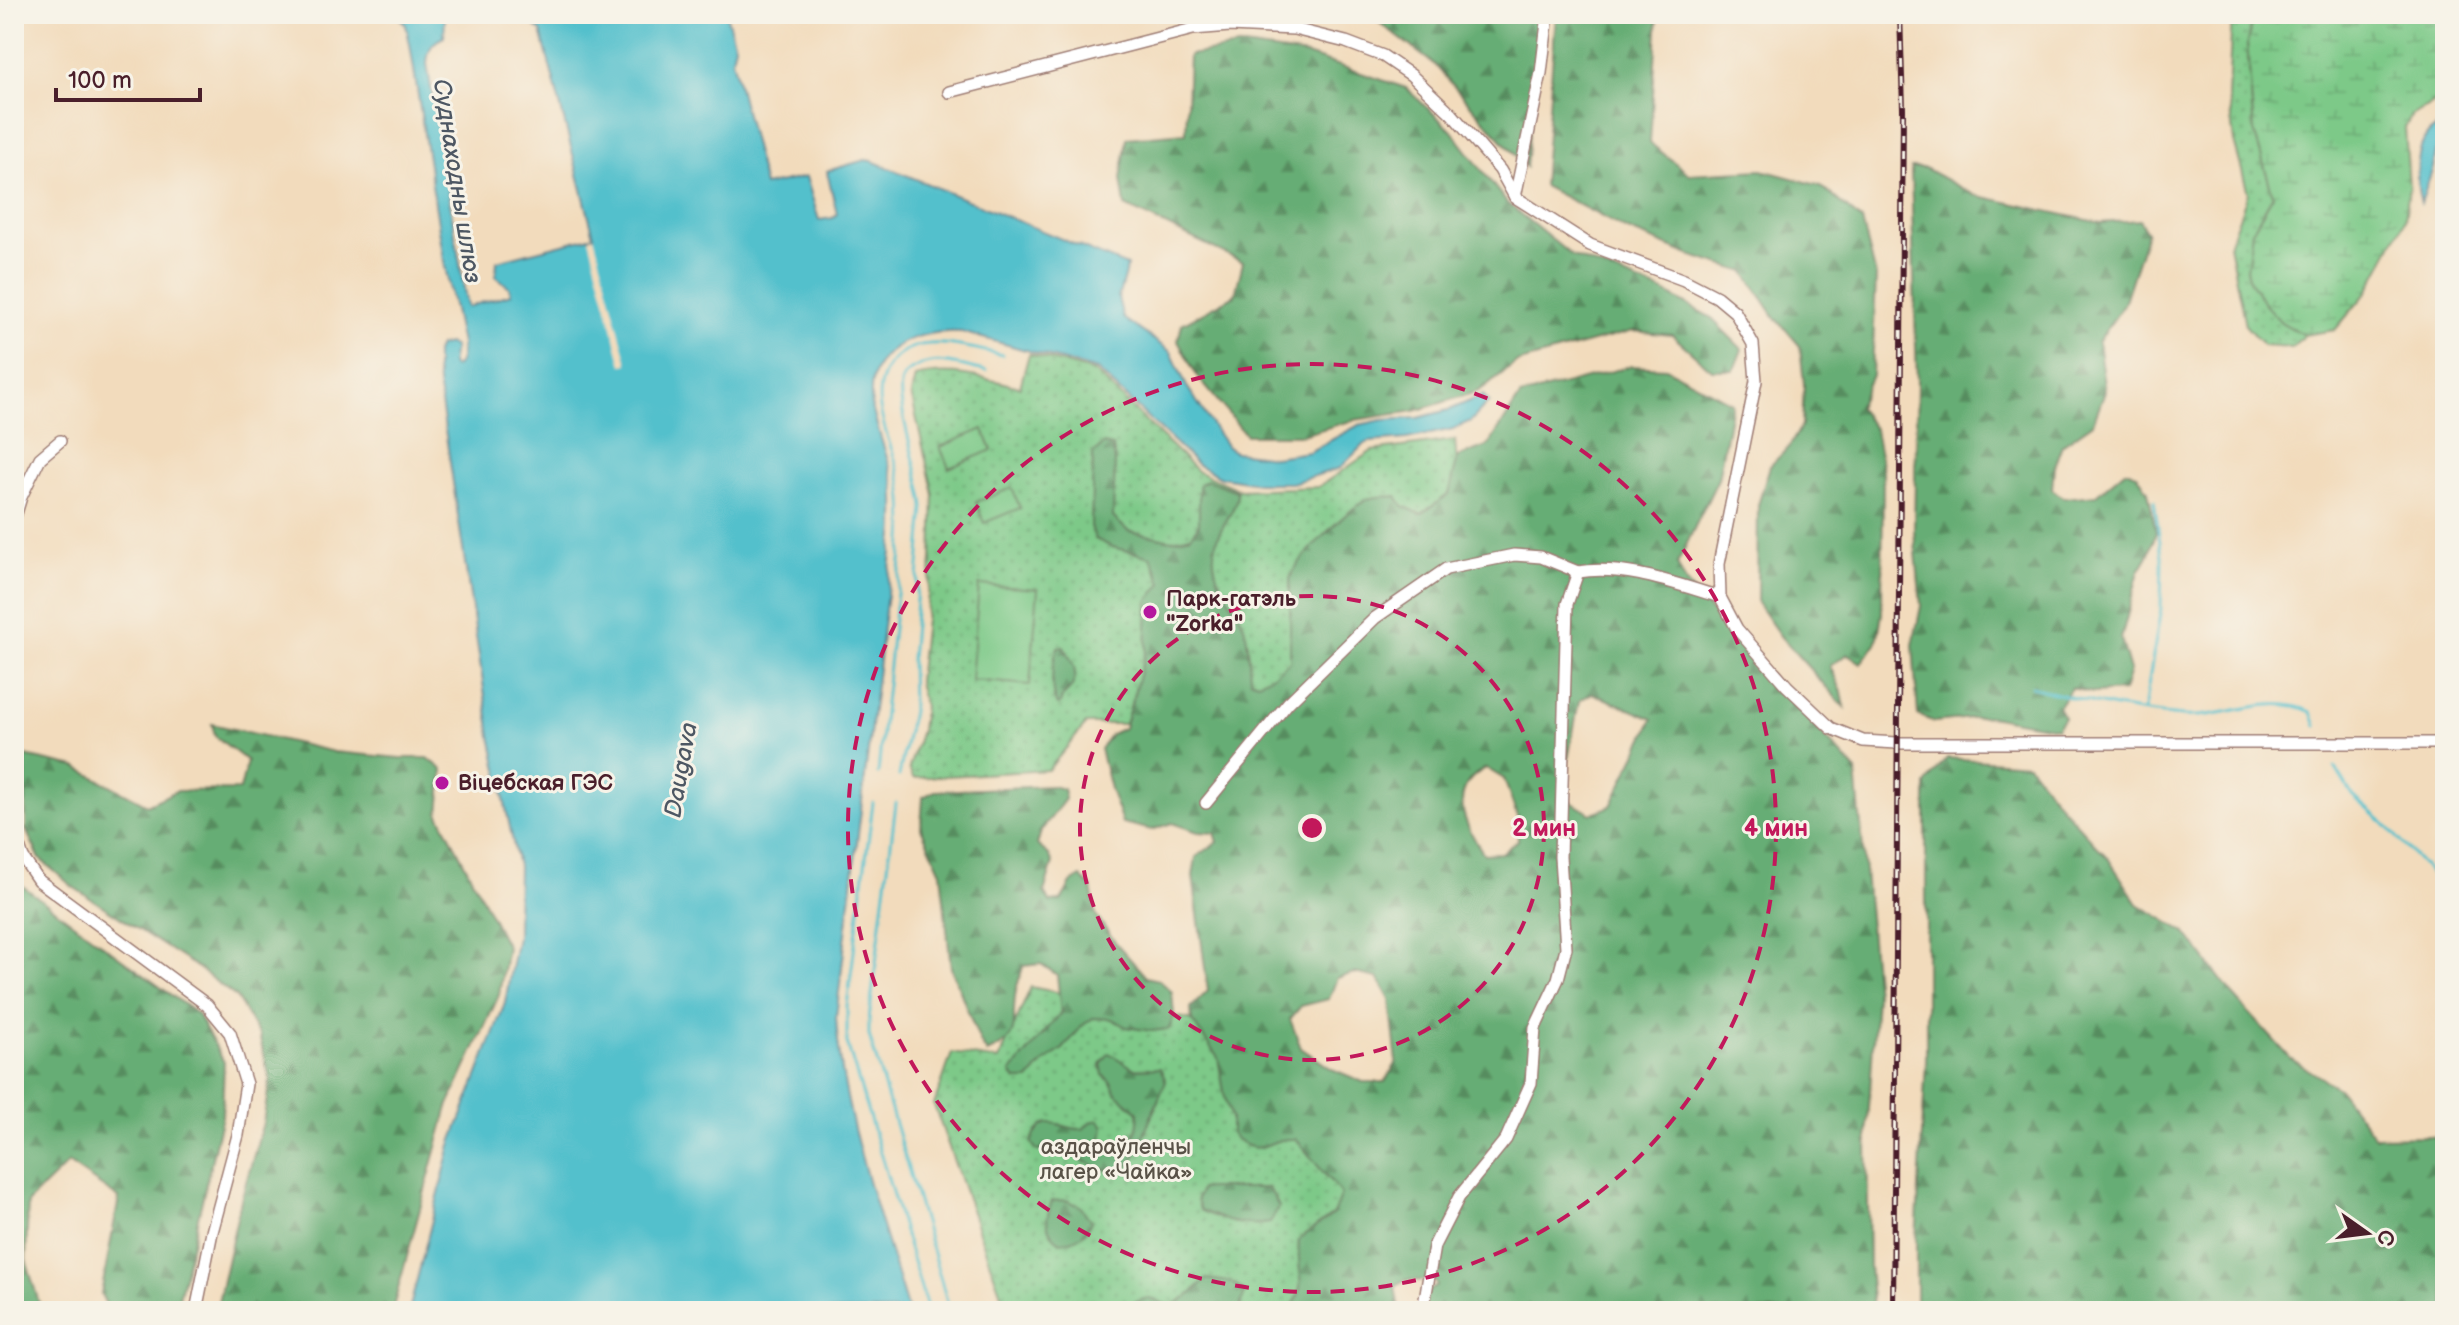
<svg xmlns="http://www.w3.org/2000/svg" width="2459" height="1325" viewBox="0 0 2459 1325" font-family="'Balsamiq Sans',sans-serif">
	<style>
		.grass { fill: url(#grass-dots); stroke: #64745a; stroke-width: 2 }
		.forest { fill: url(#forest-firs); stroke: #586650; stroke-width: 2; fill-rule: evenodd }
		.wetland { fill: url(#wetland-marsh); stroke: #64745a; stroke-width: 2 }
		.garden { fill: #7dc988; stroke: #64745a; stroke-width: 2 }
		.water { fill: #53c0cc; stroke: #4e707c; stroke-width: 2 }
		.pier { fill: #f2dbbc }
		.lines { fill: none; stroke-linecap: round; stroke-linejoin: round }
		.stream { stroke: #53c0cc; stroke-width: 3 }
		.street-casing { stroke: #9e7d74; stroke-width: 14 }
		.street { stroke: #fff; stroke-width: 11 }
		.rail-casing { stroke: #4a1f2b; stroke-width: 6 }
		.rail { stroke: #f7f3e8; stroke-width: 3; stroke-dasharray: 9; stroke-linecap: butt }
		.ring { fill: none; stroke: #c2185b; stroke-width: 4; stroke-dasharray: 14 10 }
		.poi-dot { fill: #b5179e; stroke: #f7f3e8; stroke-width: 3 }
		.labels { text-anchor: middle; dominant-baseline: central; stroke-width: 6; stroke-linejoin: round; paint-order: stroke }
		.poi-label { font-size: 22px; font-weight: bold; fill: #4a1f2b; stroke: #f7f3e8; text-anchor: start }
		.park-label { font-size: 22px; fill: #595247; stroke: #f7f3e8 }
		.water-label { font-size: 24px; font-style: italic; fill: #4d5763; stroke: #f7f3e8 }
		.centre { fill: #c2185b; stroke: #f7f3e8; stroke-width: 4 }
		.ring-label { font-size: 24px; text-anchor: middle; font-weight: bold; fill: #c2185b; stroke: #f7f3e8; stroke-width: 6; stroke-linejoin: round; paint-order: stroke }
	</style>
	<defs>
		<pattern id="grass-dots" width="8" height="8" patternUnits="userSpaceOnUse" patternTransform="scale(2)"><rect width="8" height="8" fill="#7dc988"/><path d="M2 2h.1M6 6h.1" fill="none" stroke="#6eac76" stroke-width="1.8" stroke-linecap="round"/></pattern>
		<pattern id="forest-firs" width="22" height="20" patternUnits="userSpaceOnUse" patternTransform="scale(2)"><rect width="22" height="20" fill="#66ad74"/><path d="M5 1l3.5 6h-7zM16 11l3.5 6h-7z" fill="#568c5f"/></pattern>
		<pattern id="wetland-marsh" width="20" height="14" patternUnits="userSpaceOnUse" patternTransform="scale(2)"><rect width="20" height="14" fill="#7dc988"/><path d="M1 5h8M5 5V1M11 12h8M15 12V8" fill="none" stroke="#6eac76"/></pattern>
	</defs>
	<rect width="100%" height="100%" fill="#f7f3e8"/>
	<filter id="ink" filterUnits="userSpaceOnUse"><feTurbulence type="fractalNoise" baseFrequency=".0125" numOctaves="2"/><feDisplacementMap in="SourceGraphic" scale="16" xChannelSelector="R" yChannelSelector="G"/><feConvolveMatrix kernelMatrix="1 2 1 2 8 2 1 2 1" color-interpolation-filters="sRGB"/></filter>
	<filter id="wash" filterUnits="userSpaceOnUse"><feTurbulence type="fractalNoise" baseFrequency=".006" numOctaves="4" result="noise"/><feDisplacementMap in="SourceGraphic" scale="32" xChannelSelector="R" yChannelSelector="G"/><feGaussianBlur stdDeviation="1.8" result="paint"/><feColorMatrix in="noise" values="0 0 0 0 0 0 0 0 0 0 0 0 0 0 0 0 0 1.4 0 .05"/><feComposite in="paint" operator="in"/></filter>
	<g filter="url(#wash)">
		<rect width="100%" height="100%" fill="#f2dbbc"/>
		<g class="grass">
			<path d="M 2232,14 L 2253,14 L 2247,43 L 2254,131 L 2273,195 L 2252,231 L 2281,322 L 2304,335 L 2292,347 L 2263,345 L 2245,325 L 2229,244 L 2248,193 L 2234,141 L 2228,97 Z"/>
			<path d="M 1029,354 L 1095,372 L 1198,472 L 1240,490 L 1318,487 L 1372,451 L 1455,440 L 1462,534 L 1247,724 L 1086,724 L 1048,770 L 913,778 L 909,768 L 921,730 L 924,707 L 918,681 L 932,560 L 934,495 L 911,394 L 915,377 C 950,368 985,378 1020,387 Z"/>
			<path d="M 1031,987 L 1208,1023 L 1390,1207 L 1347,1311 L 1007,1311 L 934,1105 L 952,1053 L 999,1060 Z"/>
		</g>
		<g class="forest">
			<path d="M 1368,14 L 1540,14 L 1526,167 L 1435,65 Z"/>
			<path d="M 1556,14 L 1658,14 L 1650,143 L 1689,174 L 1762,170 L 1821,186 L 1862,221 L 1876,276 L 1872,375 L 1858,407 L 1875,430 L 1883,471 L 1882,614 L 1877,642 L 1861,663 L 1848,654 L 1830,666 L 1842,692 L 1845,708 L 1781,637 L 1757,603 L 1758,505 L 1770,466 L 1789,447 L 1802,425 L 1804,384 L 1800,346 L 1774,316 L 1745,272 L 1692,256 L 1625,229 L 1543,186 Z"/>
			<path d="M 1244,46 L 1307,55 L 1406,88 L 1451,130 L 1507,203 L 1572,256 L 1664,292 L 1710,317 L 1742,349 L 1734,370 L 1712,370 L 1672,335 L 1633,331 L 1516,363 L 1479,391 L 1415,411 L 1354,420 L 1302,435 L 1246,435 L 1197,376 L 1178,341 L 1182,324 L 1235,295 L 1243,262 L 1125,206 L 1121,179 L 1127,138 L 1186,133 L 1189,55 Z"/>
			<path d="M 1911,168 L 1925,168 L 1974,195 L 2101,223 L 2139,220 L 2147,232 L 2124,304 L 2098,342 L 2105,391 L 2093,423 L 2062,445 L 2054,466 L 2052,489 L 2064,498 L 2096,495 L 2126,470 L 2137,474 L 2148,491 L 2156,532 L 2149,554 L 2139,571 L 2121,639 L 2130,671 L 2124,691 L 2093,693 L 2071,688 L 2058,707 L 2064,717 L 2056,728 L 1989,716 L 1934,722 L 1918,715 L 1913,645 L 1921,606 L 1914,530 L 1917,383 Z"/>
			<path d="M 1631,366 L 1666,368 L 1732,403 L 1718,479 L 1677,564 L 1686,583 L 1856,771 L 1876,995 L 1867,1140 L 1869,1266 L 1873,1311 L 1424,1311 L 1424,1294 L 1437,1286 L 1435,1281 L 1405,1280 L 1395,1286 L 1399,1311 L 1286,1311 C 1311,1294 1295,1263 1299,1239 L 1333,1214 L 1341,1194 L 1296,1139 C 1263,1137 1262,1163 1231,1134 L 1231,1118 L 1225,1098 L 1218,1058 L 1192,1021 L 1191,1008 L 1208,991 L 1193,876 L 1196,857 L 1218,842 L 1215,833 L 1198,832 L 1172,823 L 1152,830 L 1122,823 L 1110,789 L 1100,749 L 1111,734 L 1124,728 L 1146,651 L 1148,601 L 1162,583 L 1151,557 L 1112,547 L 1095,539 L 1091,526 L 1093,454 L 1104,444 L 1113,446 L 1115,462 L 1113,517 L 1128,531 L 1172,540 L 1191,536 L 1199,524 L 1199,484 L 1208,480 L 1237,491 C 1239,513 1211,530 1214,561 C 1217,590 1233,599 1243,623 C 1249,641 1249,660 1250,679 L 1258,682 L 1273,675 L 1290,661 L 1290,578 C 1298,558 1351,505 1371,498 C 1379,496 1389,497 1397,496 L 1403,506 L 1421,514 L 1449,494 L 1458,457 L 1489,445 L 1520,396 ZM 1592,693 L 1653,719 L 1611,806 L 1591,814 L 1561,796 L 1579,701 ZM 1486,768 L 1504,779 L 1517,816 L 1518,840 L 1502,853 L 1484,854 C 1464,825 1446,788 1486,768 ZM 1354,973 L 1378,978 L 1390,1000 L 1397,1062 L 1385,1082 L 1363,1082 L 1332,1069 L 1301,1048 L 1290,1019 L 1301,1006 L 1329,999 L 1337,978 Z"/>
			<path d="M 1058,647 L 1064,647 C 1070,659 1082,673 1070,689 C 1064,696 1062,695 1060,704 L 1057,705 C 1049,691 1052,662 1058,647 Z"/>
			<path d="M 212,724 L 334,752 L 400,758 L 428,758 L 443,770 L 439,814 L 507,947 L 499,995 L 448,1107 L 392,1311 L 216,1311 L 241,1200 L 263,1123 L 270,1079 L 259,1035 L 236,997 L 198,968 L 73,887 L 40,859 L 26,830 L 25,756 L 76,767 L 147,805 L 176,791 L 240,790 L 247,761 L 215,736 Z"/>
			<path d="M 1947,758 L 2028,764 L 2064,810 L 2108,858 L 2138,904 L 2185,932 L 2232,994 L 2290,1058 L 2339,1089 L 2375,1137 L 2431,1136 L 2445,1143 L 2445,1311 L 1916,1311 L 1916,1241 L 1926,1061 L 1926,785 Z"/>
			<path d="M 1052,786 L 1063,789 L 1065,799 L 1041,831 L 1037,845 L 1049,855 L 1053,863 L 1044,892 L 1050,902 L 1061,901 L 1071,883 L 1081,877 L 1091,887 L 1096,916 L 1116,943 L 1146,977 L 1159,980 L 1172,992 L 1174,1015 L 1169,1029 L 1152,1031 L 1126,1027 L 1112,1019 L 1093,1018 L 1082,1026 L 1063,1049 L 1044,1062 L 1029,1080 L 1016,1080 L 1011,1072 L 1061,1013 L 1057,975 L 1041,964 L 1023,966 C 1021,976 1016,986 1015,997 C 1011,1028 1023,1037 987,1053 L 980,1042 L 951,968 L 941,872 L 921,828 L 923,797 L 935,791 Z"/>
			<path d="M 14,871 L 17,882 L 197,1014 L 224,1062 L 222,1116 L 176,1311 L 109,1311 L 101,1294 L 119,1198 L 68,1163 L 28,1202 L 26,1260 L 40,1306 L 38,1311 L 14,1311 Z"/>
			<path d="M 1109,1053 L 1135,1069 L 1160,1068 L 1166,1081 L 1134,1159 L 1125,1170 L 1111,1171 L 1098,1168 L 1063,1150 L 1037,1151 L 1031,1142 C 1048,1107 1059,1131 1083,1129 L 1090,1122 L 1099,1120 L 1104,1126 L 1101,1146 L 1113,1153 L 1124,1153 C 1132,1141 1140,1128 1138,1112 L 1116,1093 L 1111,1082 L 1103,1075 L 1101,1064 Z"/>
			<path d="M 1208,1188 L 1269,1188 L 1279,1207 L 1270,1223 C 1244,1228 1224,1221 1200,1210 L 1197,1199 L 1201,1189 Z"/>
			<path d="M 1066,1200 L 1080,1206 L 1091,1221 C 1086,1236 1076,1241 1060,1242 C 1044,1230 1045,1220 1052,1201 Z"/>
			<path d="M 1206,1279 L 1231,1282 L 1245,1292 L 1239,1311 L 1130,1311 L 1133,1303 L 1147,1298 L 1171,1306 L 1186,1298 Z"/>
		</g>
		<path class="wetland" d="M 2253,14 L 2445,14 L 2445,90 L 2428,107 L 2412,115 L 2405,128 L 2409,187 L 2405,220 L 2368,291 L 2335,330 L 2304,335 L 2281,322 L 2265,305 L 2250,282 L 2247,269 L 2252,231 L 2273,195 L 2254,131 L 2247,43 Z"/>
		<g class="garden">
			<path d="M 983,429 L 992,450 L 949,468 L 940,447 Z"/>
			<path d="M 1012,488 L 1020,508 L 984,523 L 976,502 Z"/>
			<path d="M 979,585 L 1038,589 L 1030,685 L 971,680 Z"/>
		</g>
		<g class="water">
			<path d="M 397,14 L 445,14 L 444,37 C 431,42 428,50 427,64 L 467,307 L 511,294 L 509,287 L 496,276 L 497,261 L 594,236 L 541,31 L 518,14 L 726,14 L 735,45 L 732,59 L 764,186 L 806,177 L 819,220 L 833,218 L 837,214 L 827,171 L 865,160 L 872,161 L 1127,266 L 1118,298 L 1123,318 L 1171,352 L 1186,385 L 1218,434 L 1227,447 L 1235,452 L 1274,457 L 1309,452 L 1359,425 L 1382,420 L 1418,418 L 1452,409 L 1483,395 L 1489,402 L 1471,421 L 1453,429 L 1407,439 L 1369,442 L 1364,444 L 1340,468 L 1292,483 L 1258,483 L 1221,477 L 1198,465 L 1097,370 L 961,332 C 914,329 863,350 872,406 C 877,432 889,457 894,484 C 896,498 895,513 895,527 L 836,1017 C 842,1117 880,1215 908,1311 L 409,1311 L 451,1145 L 505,1003 L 517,936 L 518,866 L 491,736 L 436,369 L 436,352 L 439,346 L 449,344 L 454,347 L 451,365 L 455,367 L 460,362 L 461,344 L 444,261 L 410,44 L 406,25 Z"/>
			<path d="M 2436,128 L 2440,132 L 2433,168 L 2421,203 C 2415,182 2414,139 2436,128 Z"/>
		</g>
		<path class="pier" d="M 594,236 L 628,364 L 622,365 L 589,238 Z"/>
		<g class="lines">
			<g class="stream">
				<path d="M 2032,687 C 2081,701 2132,712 2183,716 C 2224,719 2272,692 2311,712 L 2316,726"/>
				<path d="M 2144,710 L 2161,608 L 2162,556 L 2154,501"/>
				<path d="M 2335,767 L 2352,795 L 2383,822 L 2445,889"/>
				<path d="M 878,774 C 883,719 889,665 895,610 C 900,568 908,526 901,483 C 895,444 861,397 892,361 C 918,331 970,348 1002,355"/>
				<path d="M 899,776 L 912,711 L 911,659 L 924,507 C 922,479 892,397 903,378 C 908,369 920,365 930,363 C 946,360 969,368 986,371"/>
				<path d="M 873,803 L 847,1006 L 847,1043 L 928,1311"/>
				<path d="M 896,803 L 869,1019 L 869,1035 L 950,1311"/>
			</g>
		</g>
	</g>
	<g filter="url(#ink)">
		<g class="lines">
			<defs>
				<g id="street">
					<path d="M 949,92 L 1193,29 L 1230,26 L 1294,29 L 1346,42 L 1383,56 L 1411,75 L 1452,114 L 1500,170 L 1515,197 L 1590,245 L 1684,280 L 1717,297 L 1735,312 L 1753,344 L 1756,381 L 1719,564 L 1720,597 L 1737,629 L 1787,686 L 1831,728 L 1863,741 L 1897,743 L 2445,743"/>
					<path d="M 1515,197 L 1541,73 L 1548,14"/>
					<path d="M 14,520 L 21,497 L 40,458 L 60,441"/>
					<path d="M 1206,803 L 1288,703 L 1375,618 L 1446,569 L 1514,555 L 1541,557 L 1578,572"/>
					<path d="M 14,832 L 23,858 L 38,880 L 207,1005 L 230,1033 L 246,1084 L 238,1135 L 212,1232 L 196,1311"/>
					<path d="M 1423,1311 L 1434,1246 L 1459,1197 L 1506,1139 L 1531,1083 L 1535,1028 L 1558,979 L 1566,948 L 1560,857 L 1567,604 L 1578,572 C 1624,564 1676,584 1720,597"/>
				</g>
			</defs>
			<use href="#street" class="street-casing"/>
			<use href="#street" class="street"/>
			<defs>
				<path id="rail" d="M 1893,1311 L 1903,109 L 1900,14"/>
			</defs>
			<use href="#rail" class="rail-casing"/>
			<use href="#rail" class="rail"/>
		</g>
	</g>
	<g class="ring">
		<circle cx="1312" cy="828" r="232"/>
		<circle cx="1312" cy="828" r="464"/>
	</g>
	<g class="poi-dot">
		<circle cx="1150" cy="612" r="8"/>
		<circle cx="442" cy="783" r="8"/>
	</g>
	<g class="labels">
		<g class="poi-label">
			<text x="1166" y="599">Парк-гатэль<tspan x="1166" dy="25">"Zorka"</tspan></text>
			<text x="458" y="783">Віцебская ГЭС</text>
		</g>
		<g class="park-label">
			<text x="1116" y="1147">аздараўленчы<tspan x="1116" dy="25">лагер «Чайка»</tspan></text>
		</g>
		<g class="water-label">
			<text transform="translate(457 181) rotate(81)">Суднаходны шлюз</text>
			<text transform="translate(681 770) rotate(-80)">Daugava</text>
		</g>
	</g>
	<circle cx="1312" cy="828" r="12" class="centre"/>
	<g class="ring-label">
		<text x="1544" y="836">2 мин</text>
		<text x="1776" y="836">4 мин</text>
	</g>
	<rect width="2459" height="1325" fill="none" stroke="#f7f3e8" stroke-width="48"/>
	<g transform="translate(2367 1233) rotate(104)" stroke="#f7f3e8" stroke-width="6" paint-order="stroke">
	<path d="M0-6L14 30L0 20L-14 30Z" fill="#4a1f2b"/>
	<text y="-12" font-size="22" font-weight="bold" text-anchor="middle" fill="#4a1f2b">С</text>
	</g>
	<path d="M56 88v12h144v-12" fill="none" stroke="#4a1f2b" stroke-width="4"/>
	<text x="68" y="88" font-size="24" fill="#4a1f2b" stroke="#f7f3e8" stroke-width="6" paint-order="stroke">100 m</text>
</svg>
